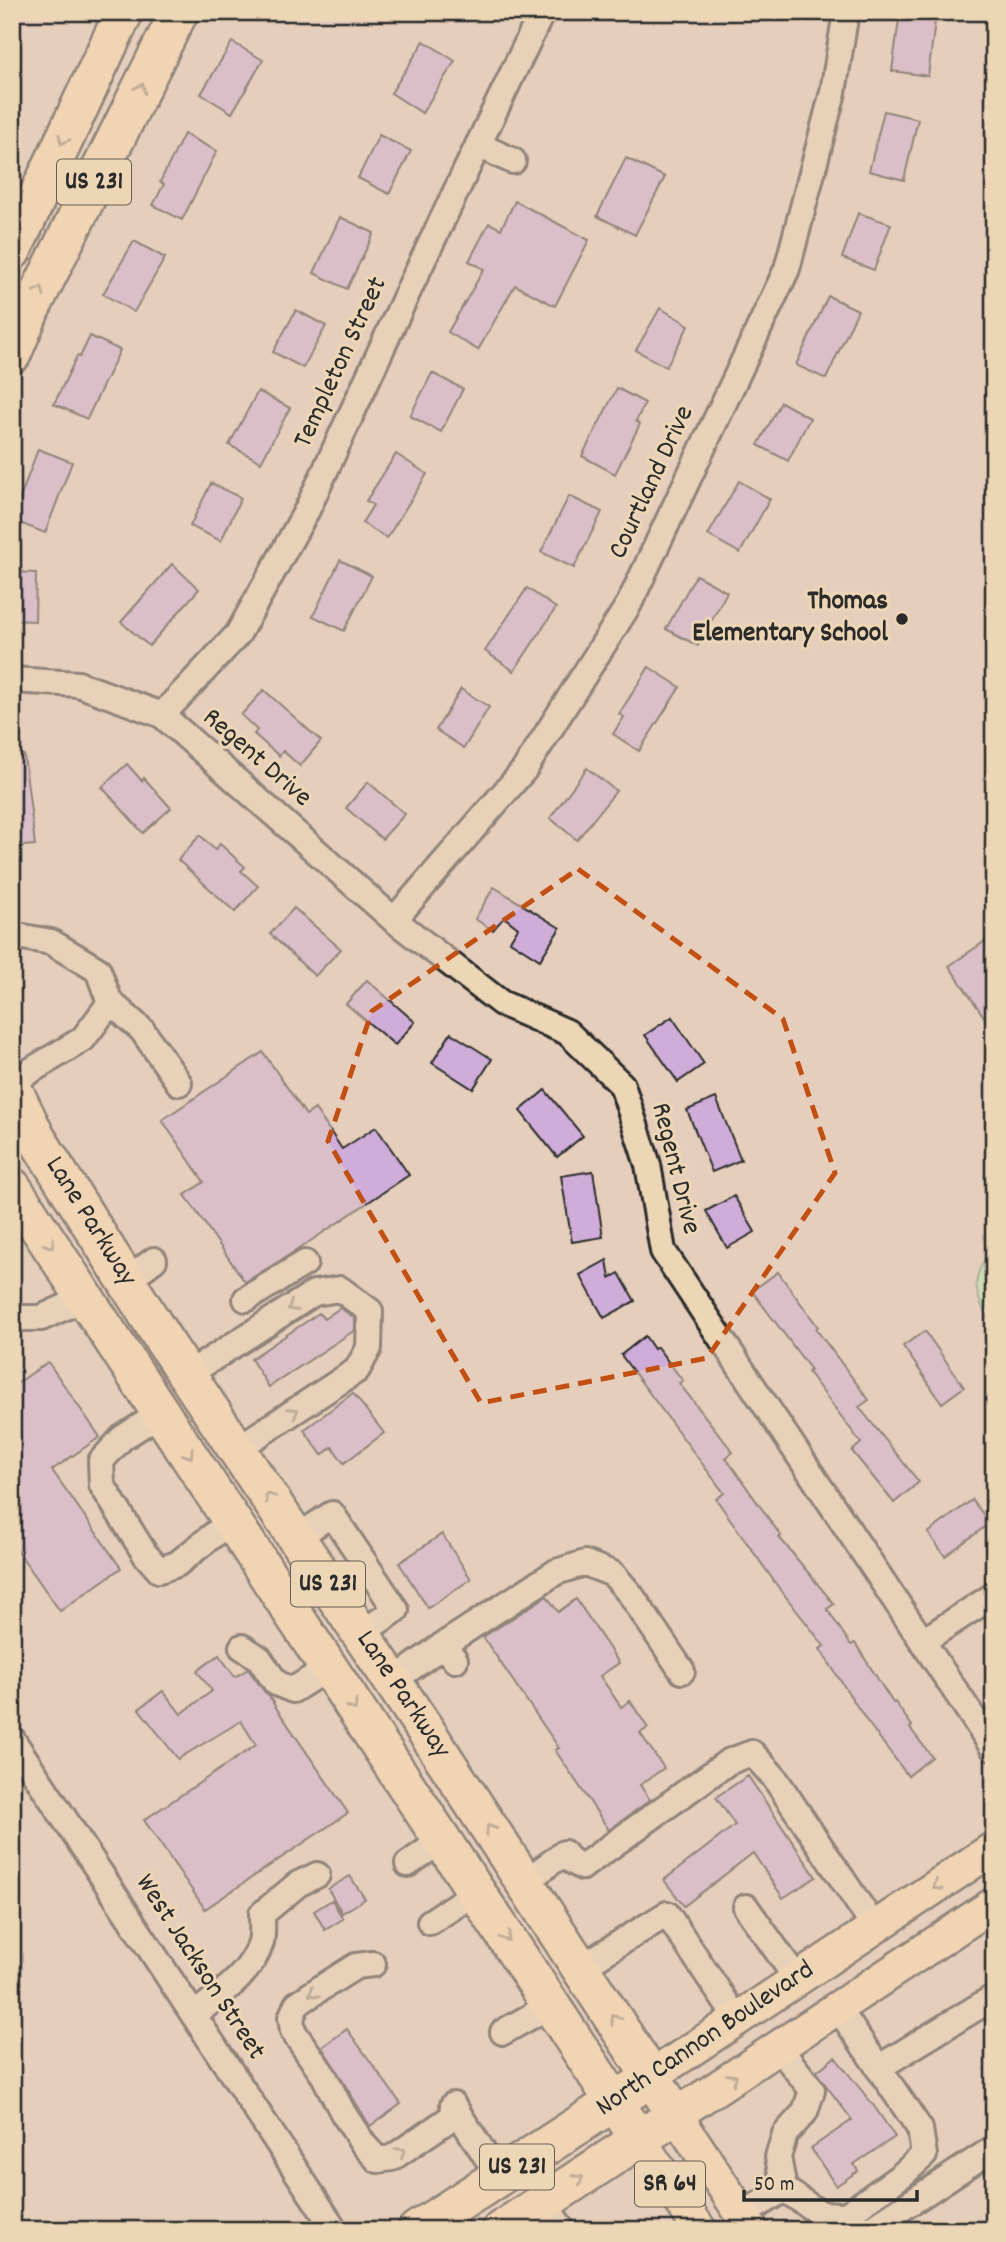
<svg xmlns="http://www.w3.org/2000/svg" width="1006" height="2242" viewBox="0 0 1006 2242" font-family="Dekko,sans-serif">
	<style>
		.green { fill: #afebb1; stroke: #6d8b6e; stroke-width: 2 }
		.building { fill: #cfadd8; stroke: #2b2b2b; stroke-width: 2 }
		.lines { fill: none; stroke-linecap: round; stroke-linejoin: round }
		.minor-casing { stroke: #2b2b2b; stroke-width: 30 }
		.major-casing { stroke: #2b2b2b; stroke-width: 37 }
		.highway-casing { stroke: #2b2b2b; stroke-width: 42 }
		.minor { stroke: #ecd6b5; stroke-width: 24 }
		.major { stroke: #fddcac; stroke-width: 32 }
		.highway { stroke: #fddcac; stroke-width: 37 }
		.oneway { stroke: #94846c }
		.oneway2 { stroke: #8c8070 }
		.marked { fill: none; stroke: #c25012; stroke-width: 5; stroke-dasharray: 14 9; stroke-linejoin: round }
		.poi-dot { fill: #2b2b2b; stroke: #ecd6b5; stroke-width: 2.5 }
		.labels { text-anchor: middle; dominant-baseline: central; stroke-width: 6; stroke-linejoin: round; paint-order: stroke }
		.shield { fill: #ecd6b5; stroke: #655e54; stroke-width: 2 }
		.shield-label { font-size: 26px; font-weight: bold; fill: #2b2b2b }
		.street-label { font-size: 28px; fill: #2b2b2b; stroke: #ecd6b5 }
		.poi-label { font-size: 28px; font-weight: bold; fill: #2b2b2b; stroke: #ecd6b5; text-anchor: end }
	</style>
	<rect width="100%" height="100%" fill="#e6cebc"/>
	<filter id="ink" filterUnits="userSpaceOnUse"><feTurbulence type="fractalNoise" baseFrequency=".0143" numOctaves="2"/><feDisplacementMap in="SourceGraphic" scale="14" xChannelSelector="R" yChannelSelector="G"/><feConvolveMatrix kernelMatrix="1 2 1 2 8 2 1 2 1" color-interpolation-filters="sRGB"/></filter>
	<g filter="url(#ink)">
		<path class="green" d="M 994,1245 L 994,1333 C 977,1294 965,1284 994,1245 Z"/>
		<g class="building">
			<path d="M 900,12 L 936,14 L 928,76 L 892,71 Z"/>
			<path d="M 424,41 L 455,61 L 422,113 L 391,93 Z"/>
			<path d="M 232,42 L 263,60 L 232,113 L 201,94 Z"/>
			<path d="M 884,111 L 918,119 L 904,180 L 869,171 Z"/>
			<path d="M 184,134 L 217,151 L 182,220 L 153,205 L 164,184 L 160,182 Z"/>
			<path d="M 379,135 L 411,151 L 389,194 L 358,178 Z"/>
			<path d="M 626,158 L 665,177 L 635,235 L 597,216 Z"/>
			<path d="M 515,201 L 589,240 L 555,306 L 515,285 L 478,350 L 448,332 L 484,269 L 469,261 L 489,223 L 501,229 Z"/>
			<path d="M 858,213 L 891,224 L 874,270 L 842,258 Z"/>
			<path d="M 340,217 L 374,233 L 347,289 L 314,273 Z"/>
			<path d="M 134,241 L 165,258 L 134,312 L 103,294 Z"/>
			<path d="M 828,296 L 858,310 L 826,379 L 796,365 Z"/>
			<path d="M 660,308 L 689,325 L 666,367 L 636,350 Z"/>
			<path d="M 296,310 L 326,326 L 303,368 L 273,352 Z"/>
			<path d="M 90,336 L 120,350 L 87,419 L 54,404 L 77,356 L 80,357 Z"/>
			<path d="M 432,373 L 463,389 L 441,432 L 410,416 Z"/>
			<path d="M 617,388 L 645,403 L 636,421 L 640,424 L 615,474 L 582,456 Z"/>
			<path d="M 258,391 L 290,408 L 261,462 L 229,445 Z"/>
			<path d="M 781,402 L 810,418 L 788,461 L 758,445 Z"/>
			<path d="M 38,449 L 72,462 L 45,533 L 12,520 Z"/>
			<path d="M 396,454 L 427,474 L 387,538 L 362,523 L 373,505 L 366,501 Z"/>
			<path d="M 739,481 L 770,499 L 740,553 L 708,535 Z"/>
			<path d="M 211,483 L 241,498 L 221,541 L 190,526 Z"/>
			<path d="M 569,496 L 602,512 L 574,568 L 541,552 Z"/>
			<path d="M 340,560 L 372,576 L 344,631 L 313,616 Z"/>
			<path d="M 172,564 L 199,589 L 149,646 L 121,622 Z"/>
			<path d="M 12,572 L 36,573 L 35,621 L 12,620 Z"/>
			<path d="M 696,575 L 727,592 L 698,646 L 666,629 Z"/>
			<path d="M 527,588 L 556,608 L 514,671 L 485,651 Z"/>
			<path d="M 649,667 L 680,687 L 639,751 L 613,734 L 624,717 L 619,714 Z"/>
			<path d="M 461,689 L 489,707 L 464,748 L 436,730 Z"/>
			<path d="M 264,690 L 321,741 L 300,766 L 283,751 L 279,756 L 254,734 L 257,730 L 241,715 Z"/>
			<path d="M 24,755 L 35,845 L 12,847 L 12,756 Z"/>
			<path d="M 127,764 L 142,781 L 144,778 L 171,808 L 143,833 L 102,787 Z"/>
			<path d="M 587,768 L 616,791 L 577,840 L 550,818 Z"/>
			<path d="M 368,782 L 405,814 L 382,839 L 346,808 Z"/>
			<path d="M 200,835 L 215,850 L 220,844 L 245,867 L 241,871 L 258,886 L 235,912 L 178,860 Z"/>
			<path d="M 494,887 L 560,928 L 540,960 L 510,941 L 518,928 L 504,917 L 493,930 L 475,919 Z"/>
			<path d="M 294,908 L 341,949 L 315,976 L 270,934 Z"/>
			<path d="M 994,935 L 994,1031 L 949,966 Z"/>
			<path d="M 367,980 L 415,1022 L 395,1045 L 346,1004 Z"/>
			<path d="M 672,1017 L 704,1064 L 678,1082 L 645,1035 Z"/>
			<path d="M 451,1033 L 492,1059 L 473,1089 L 432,1063 Z"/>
			<path d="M 263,1052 L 306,1115 L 315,1109 L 342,1149 L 376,1127 L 409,1175 L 294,1252 L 245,1282 L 185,1195 L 204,1182 L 162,1120 Z"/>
			<path d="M 545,1090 L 583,1136 L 557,1157 L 520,1111 Z"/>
			<path d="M 716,1098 L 741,1160 L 712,1172 L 687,1110 Z"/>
			<path d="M 593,1171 L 603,1237 L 572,1242 L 561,1176 Z"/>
			<path d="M 734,1196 L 755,1232 L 727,1248 L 706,1211 Z"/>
			<path d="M 607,1260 L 610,1278 L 619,1273 L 635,1301 L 604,1318 L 580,1275 Z"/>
			<path d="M 778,1272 L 818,1327 L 816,1329 L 869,1400 L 859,1407 L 919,1482 L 894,1503 L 852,1451 L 861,1443 L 808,1372 L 811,1370 L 752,1291 Z"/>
			<path d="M 340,1308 L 355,1318 L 355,1330 L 269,1387 L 251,1359 L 319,1313 L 324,1319 Z"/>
			<path d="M 925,1331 L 964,1387 L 942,1403 L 903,1346 Z"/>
			<path d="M 645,1336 L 654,1349 L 657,1347 L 683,1381 L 679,1383 L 733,1452 L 726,1458 L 781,1536 L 779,1537 L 834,1604 L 827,1609 L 851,1645 L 855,1643 L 893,1703 L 895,1702 L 912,1726 L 910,1728 L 932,1757 L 908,1776 L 866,1720 L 820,1649 L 824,1646 L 776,1584 L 716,1499 L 724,1493 L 621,1355 Z"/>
			<path d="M 48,1362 L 100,1437 L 52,1470 L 121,1568 L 60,1611 L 12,1543 L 12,1387 Z"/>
			<path d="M 353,1393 L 384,1433 L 344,1463 L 332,1447 L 322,1455 L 304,1430 Z"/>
			<path d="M 972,1500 L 990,1523 L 945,1556 L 928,1533 Z"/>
			<path d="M 442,1534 L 471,1579 L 428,1608 L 399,1563 Z"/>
			<path d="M 547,1596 L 558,1612 L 576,1599 L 619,1663 L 600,1676 L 621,1707 L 630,1701 L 648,1728 L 640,1733 L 664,1768 L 640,1785 L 650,1800 L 609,1830 L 555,1750 L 559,1748 L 483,1637 Z"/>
			<path d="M 219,1655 L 235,1677 L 248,1669 L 264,1691 L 274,1702 L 273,1703 L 348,1813 L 205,1909 L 144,1820 L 256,1745 L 241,1721 L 178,1759 L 139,1709 L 163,1691 L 181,1714 L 212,1691 L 197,1671 Z"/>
			<path d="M 748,1776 L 816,1877 L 783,1898 L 753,1853 L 684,1906 L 664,1880 L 735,1825 L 716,1797 Z"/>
			<path d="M 350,1876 L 365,1899 L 342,1913 L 328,1889 Z"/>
			<path d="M 332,1900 L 343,1919 L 325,1930 L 314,1911 Z"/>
			<path d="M 347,2029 L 401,2104 L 370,2126 L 322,2047 Z"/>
			<path d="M 835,2057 L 874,2106 L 895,2137 L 854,2164 L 858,2171 L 836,2186 L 811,2148 L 852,2120 L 816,2072 Z"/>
		</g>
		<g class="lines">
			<defs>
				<g id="minor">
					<path d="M 478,145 L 513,161"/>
					<path d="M 12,680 L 78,684 L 162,715 L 394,920 L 501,1003 L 567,1032 L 622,1085 L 648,1165 L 663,1251 L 994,1749"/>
					<path d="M 162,715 L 238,634 L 307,510 L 411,285 L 542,12"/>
					<path d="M 394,920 L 524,770 L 629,604 L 787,269 L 833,92 L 846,12"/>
					<path d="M 12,935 L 51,942 L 98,970 L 110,1003 L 83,1039 L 12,1082"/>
					<path d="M 109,1001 L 142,1030 L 179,1083"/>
					<path d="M 126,1281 L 154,1260"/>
					<path d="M 246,1299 L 305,1263"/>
					<path d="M 12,1318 L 41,1318 L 85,1298"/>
					<path d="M 187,1375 L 314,1293 L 340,1289 L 370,1311 L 369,1348 L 357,1370 L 237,1449"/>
					<path d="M 161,1413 L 122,1438 L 101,1461 L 102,1485 L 145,1554 L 159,1570 L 177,1564 L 232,1520"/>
					<path d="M 296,1538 L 332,1514 L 396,1610 L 361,1633"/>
					<path d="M 923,1641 L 994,1595"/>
					<path d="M 443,1645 L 556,1572 L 585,1563 L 613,1574 L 631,1595 L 682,1671"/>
					<path d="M 242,1647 L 259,1658 L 276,1683 L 293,1690 L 328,1668"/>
					<path d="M 393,1681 L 443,1645 L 455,1660"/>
					<path d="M 12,1739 L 335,2230"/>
					<path d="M 408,1864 L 442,1840"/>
					<path d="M 525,1882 L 564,1853 L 570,1860 L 582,1867 L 728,1762 L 752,1753 L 774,1777 L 875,1928"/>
					<path d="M 746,1907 L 797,1979"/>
					<path d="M 430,1922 L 476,1892"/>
					<path d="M 373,1964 L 356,1966 L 321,1988 L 297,2004 L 291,2018 L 293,2031 L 324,2076 L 343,2113 L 364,2145 L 378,2160 L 392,2158 L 458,2113"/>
					<path d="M 581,1967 L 667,1914 L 737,2019"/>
					<path d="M 194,2015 C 220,1994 251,1975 261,1942 C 263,1934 262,1923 262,1914 L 298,1884 L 317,1875"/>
					<path d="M 503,2032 L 551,2005"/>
					<path d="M 779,2048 L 812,2090 L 805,2112 L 785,2134 L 778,2157 L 784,2189"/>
					<path d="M 878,2068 L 994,1997"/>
					<path d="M 453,2105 L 500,2178"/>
					<path d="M 544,2202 L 562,2230"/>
					<path d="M 742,2215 L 784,2189 L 821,2214 L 846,2215 L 902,2175 L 924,2155 L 920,2129 L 838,2008"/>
					<path d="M 869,2230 L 994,2148"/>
				</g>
				<g id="major">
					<path d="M 652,2076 L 994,1848"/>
					<path d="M 639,2139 L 700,2230"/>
					<path d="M 752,2230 L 676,2115 L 994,1904"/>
				</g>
				<g id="highway">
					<path d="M 12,251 L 124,12"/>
					<path d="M 12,354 L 31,309 L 179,12"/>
					<path id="s1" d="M 12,1087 L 36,1137 L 164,1341 L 428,1734 L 676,2115 L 501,2230"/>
					<path d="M 12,1187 L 639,2139"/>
					<path d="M 417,2230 L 634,2089"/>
				</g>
			</defs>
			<use href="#minor" class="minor-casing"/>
			<use href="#major" class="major-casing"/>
			<use href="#highway" class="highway-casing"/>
			<use href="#minor" class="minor"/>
			<use href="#major" class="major"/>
			<use href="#highway" class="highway"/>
		</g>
		<defs><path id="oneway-chevron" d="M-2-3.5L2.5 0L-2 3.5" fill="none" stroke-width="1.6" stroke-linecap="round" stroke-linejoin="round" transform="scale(1.75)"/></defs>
		<g class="oneway">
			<use href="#oneway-chevron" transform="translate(141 88) rotate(-64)"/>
			<use href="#oneway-chevron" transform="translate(63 140) rotate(115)"/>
			<use href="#oneway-chevron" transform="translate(40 291) rotate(-64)"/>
			<use href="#oneway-chevron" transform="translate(50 1244) rotate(57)"/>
			<use href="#oneway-chevron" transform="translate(189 1454) rotate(57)"/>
			<use href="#oneway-chevron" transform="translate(269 1497) rotate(-124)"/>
			<use href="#oneway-chevron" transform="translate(353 1706) rotate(57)"/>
			<use href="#oneway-chevron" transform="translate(490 1829) rotate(-123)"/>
			<use href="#oneway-chevron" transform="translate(937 1886) rotate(146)"/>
			<use href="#oneway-chevron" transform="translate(506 1937) rotate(56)"/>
			<use href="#oneway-chevron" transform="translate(615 2019) rotate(-123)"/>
			<use href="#oneway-chevron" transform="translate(733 2078) rotate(-33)"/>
			<use href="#oneway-chevron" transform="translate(579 2179) rotate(-33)"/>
		</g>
		<g class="oneway2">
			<use href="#oneway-chevron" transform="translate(292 1307) rotate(147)"/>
			<use href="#oneway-chevron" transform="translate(294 1412) rotate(-33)"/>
			<use href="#oneway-chevron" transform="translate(313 1993) rotate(146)"/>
			<use href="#oneway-chevron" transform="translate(401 2152) rotate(-32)"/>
		</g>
	</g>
	<path d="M0 0H1006V2242H0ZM 578,869 L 783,1019 L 835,1173 L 707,1358 L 481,1403 L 328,1141 L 372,1011 Z" fill="#e6cebc" fill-opacity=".55" fill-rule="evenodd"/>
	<path class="marked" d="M 578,869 L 783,1019 L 835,1173 L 707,1358 L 481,1403 L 328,1141 L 372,1011 Z"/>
	<circle class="poi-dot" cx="902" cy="619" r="7"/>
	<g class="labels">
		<g class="shield">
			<rect x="57" y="159.5" width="74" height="45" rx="5"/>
			<rect x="291" y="1561.5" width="74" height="45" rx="5"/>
			<rect x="480" y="2144.5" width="74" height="45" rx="5"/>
			<rect x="635" y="2161.5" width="70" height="45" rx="5"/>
		</g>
		<g class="shield-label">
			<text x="94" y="182">US 231</text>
			<text x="328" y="1584">US 231</text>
			<text x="517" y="2167">US 231</text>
			<text x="670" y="2184">SR 64</text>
		</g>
		<g class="street-label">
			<text transform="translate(342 363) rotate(-65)">Templeton Street</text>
			<text transform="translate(653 483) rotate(-65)">Courtland Drive</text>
			<text transform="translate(256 759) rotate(41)">Regent Drive</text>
			<text transform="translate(674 1169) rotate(76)">Regent Drive</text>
			<text stroke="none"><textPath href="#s1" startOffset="156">Lane Parkway</textPath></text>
			<text stroke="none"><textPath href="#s1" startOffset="723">Lane Parkway</textPath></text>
			<text transform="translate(199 1968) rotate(57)">West Jackson Street</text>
			<text transform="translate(706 2040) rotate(-34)">North Cannon Boulevard</text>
		</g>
		<g class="poi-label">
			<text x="888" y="603">Thomas<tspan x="888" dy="32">Elementary School</tspan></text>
		</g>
	</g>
	<rect width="1006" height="2242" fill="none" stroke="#ecd6b5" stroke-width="42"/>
	<rect x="21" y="21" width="964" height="2200" fill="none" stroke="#2b2b2b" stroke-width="2.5" filter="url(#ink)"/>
	<path d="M744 2190v10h173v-10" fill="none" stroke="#2b2b2b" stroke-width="3.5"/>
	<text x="754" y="2190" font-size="21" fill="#2b2b2b" stroke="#ecd6b5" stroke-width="5" paint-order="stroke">50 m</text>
</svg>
